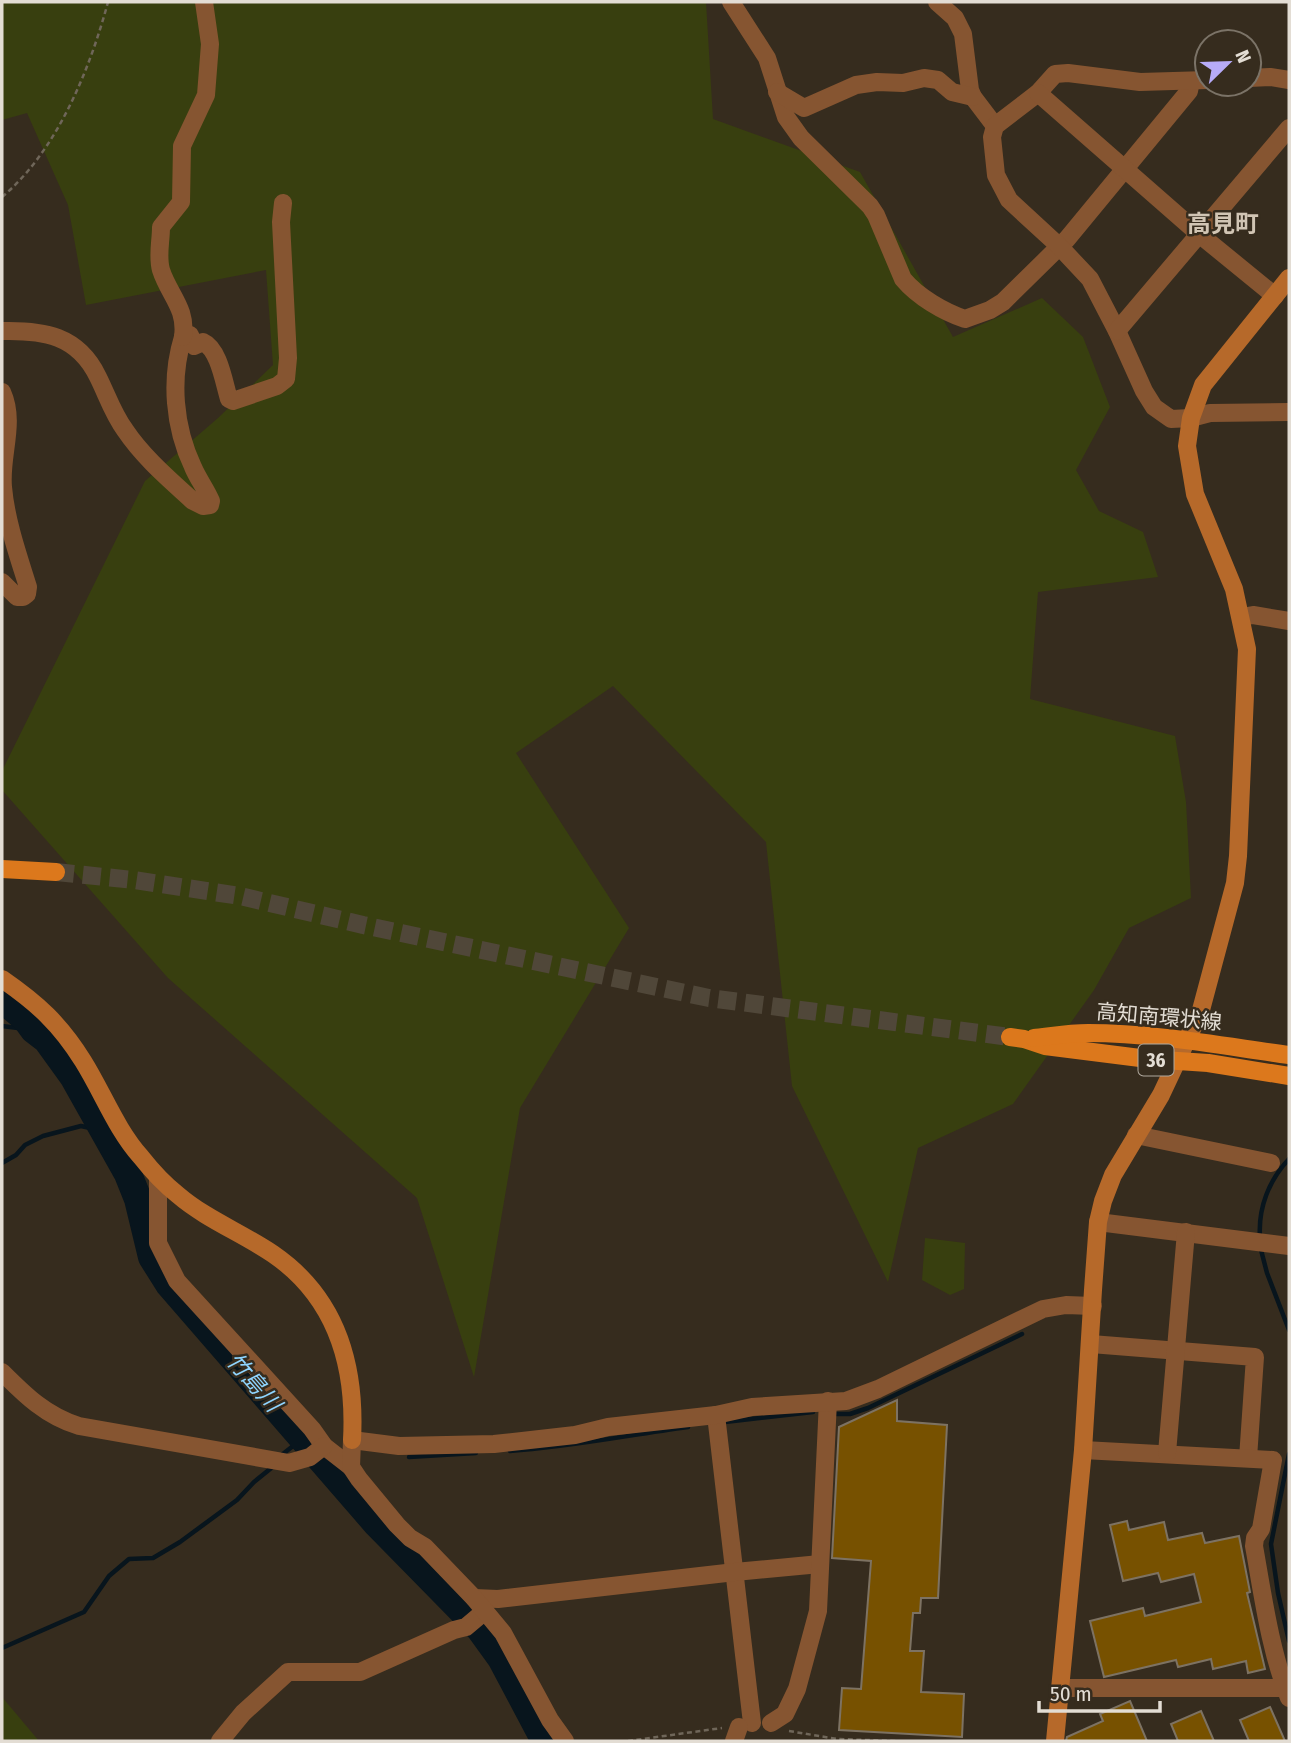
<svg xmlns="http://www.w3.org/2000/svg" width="1291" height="1743" viewBox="0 0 1291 1743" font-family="'Fira Sans Condensed','Noto Sans JP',sans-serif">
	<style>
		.green { fill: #383f0f }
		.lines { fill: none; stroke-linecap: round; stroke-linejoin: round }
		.stream { stroke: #08151d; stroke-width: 4.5 }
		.river { stroke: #08151d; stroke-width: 28 }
		.building { fill: #775100; stroke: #7d7262; stroke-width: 2 }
		.primary-tunnel { stroke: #504739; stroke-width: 18; stroke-dasharray: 18 9; stroke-linecap: butt }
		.path { stroke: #6f6659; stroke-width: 2.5; stroke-dasharray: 5 3.5; stroke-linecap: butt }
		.street { stroke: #865531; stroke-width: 18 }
		.secondary { stroke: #b6692a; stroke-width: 18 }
		.primary { stroke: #dc781c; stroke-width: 18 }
		.labels { text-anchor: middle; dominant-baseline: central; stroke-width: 5; stroke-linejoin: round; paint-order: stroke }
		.shield { fill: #362c1e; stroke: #afa89d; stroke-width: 2 }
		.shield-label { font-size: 19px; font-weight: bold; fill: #e3ddd4 }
		.street-label { font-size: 21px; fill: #e3ddd4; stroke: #362c1e }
		.water-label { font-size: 23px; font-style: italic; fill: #8fd5ff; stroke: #362c1e }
		.quarter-label { font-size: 24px; font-weight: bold; fill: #d1c5b4; stroke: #362c1e }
	</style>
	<rect width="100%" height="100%" fill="#362c1e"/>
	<g class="green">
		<path d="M 2,2 L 706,2 L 713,119 L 860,172 L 953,337 L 1042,298 L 1083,337 L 1110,407 L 1076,470 L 1099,511 L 1143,532 L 1158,577 L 1038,592 L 1030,699 L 1175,736 L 1186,802 L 1191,898 L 1129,928 L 1094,990 L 1013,1104 L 918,1148 L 888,1282 L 792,1086 L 766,842 L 613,686 L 516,753 L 629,928 L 520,1108 L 474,1377 L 417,1198 L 168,978 L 2,790 L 2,771 L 145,481 L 218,418 L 273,365 L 266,270 L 86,305 L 68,205 L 27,113 L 2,120 Z"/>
		<path d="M 925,1238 L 965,1243 L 964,1289 L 950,1295 L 922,1280 Z"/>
		<path d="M 2,1697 L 39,1741 L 2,1741 Z"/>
	</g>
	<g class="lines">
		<g class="stream">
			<path d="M 2,1026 L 34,1030"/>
			<path d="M 2,1163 L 16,1155 L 25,1145 L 43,1136 L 81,1126 L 104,1131"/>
			<path d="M 1260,1237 C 1258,1208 1269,1180 1289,1159"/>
			<path d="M 1260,1246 L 1267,1273 L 1289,1330"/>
			<path d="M 836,1414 L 850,1414 L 868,1408 L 1022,1334"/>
			<path d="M 725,1422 L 813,1412"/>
			<path d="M 510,1451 C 570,1447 628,1435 688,1427"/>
			<path d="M 1289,1454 L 1271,1544 L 1278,1593 L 1289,1641"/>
			<path d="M 279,1457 L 293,1446 L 304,1441"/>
			<path d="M 409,1457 L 476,1453"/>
			<path d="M 2,1648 L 84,1612 L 109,1576 L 129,1559 L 153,1558 L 180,1542 L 237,1500 L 254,1482 L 275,1465"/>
		</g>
		<path class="river" d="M 2,999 L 26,1019 L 34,1030 L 47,1040 L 73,1076 L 128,1174 L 138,1199 L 152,1257 L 169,1284 L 377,1524 L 480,1629 L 501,1658 L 545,1741"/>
	</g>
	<g class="building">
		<path d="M 897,1400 L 897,1421 L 947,1425 L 938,1598 L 921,1598 L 920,1613 L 913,1613 L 910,1651 L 924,1651 L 921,1692 L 964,1694 L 962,1737 L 839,1730 L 842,1688 L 861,1689 L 871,1561 L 832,1558 L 839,1427 Z"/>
		<path d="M 1127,1521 L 1129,1530 L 1164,1522 L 1168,1540 L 1202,1533 L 1205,1543 L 1239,1536 L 1250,1592 L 1247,1593 L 1265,1669 L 1248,1673 L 1246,1661 L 1213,1669 L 1211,1659 L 1178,1667 L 1176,1660 L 1104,1677 L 1090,1621 L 1143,1608 L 1145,1616 L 1201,1602 L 1194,1574 L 1161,1582 L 1158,1573 L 1123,1581 L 1110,1525 Z"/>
		<path d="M 1130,1701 L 1147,1741 L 1066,1741 L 1067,1737 L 1103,1721 L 1100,1714 Z"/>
		<path d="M 1270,1707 L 1285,1741 L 1249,1741 L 1240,1720 Z"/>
		<path d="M 1201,1711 L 1214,1741 L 1178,1741 L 1171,1724 Z"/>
	</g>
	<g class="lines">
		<path class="primary-tunnel" d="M 56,872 L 134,880 L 240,896 L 363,925 L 709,998 L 1010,1037"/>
		<g class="path">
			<path d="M 2,197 C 57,151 90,69 108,2"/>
			<path d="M 789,1731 L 837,1739 L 897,1741"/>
			<path d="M 628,1741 L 722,1728"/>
		</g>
		<g class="street">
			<path d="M 731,2 L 767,58 L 786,117 L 801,138 L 870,206 L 876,215 L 903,279 C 918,297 944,312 965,319 L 990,310 L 1003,302 L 1067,239 L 1189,91 L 1191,81"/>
			<path d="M 937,2 L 955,18 L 963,34 L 970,90 L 973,97 L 995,126"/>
			<path d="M 1249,78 L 1270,77 L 1289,80"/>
			<path d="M 1207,80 L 1140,82 L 1068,73 L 1055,74 L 1038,93 L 995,126 L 992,137 L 996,175 L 1009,200 L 1059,246 L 1090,279 L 1117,331 L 1144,391 L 1154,407 L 1171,419 L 1191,418 L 1210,413 L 1289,412"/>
			<path d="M 777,92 L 804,108 L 856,85 L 877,82 L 903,83 L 924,78 L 938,80 L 952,92 L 973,97"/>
			<path d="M 1038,93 L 1199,234 L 1275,296"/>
			<path d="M 2,331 C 43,330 78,335 98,377 C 107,395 113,414 125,430 C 143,457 169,479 193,501 L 203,506 L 210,505 L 211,501 C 206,489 198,479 193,467 C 174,427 170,379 183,337 L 190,335 L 194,346 L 203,342 C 219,349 224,383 229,399 L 233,401 L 277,386 L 286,379 L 288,358 L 281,222 L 283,203"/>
			<path d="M 1117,331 L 1289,128"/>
			<path d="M 183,337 C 187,308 169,295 161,270 C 157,256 161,242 161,227 L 181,202 L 182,146 L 206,95 L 210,44 L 204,2"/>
			<path d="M 2,392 C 16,423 0,455 3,487 C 6,521 18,555 28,587 L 27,594 L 23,597 L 17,597 L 2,582"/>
			<path d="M 1242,617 L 1253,615 L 1289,621"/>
			<path d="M 1136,1135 L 1271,1163"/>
			<path d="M 158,1178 L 158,1243 L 177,1281 L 312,1429 L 324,1446 L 351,1467"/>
			<path d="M 1098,1222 L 1289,1246"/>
			<path d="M 1091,1344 L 1255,1357 L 1248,1458"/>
			<path d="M 2,1372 C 25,1395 46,1416 79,1426 L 289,1463 L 310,1457 L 324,1446"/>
			<path d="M 716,1415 L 752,1723"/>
			<path d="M 1083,1450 L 1273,1460 L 1261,1529 L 1255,1538 L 1254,1546 C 1263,1596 1270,1650 1289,1698"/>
			<path d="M 1167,1453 L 1186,1232"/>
			<path d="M 474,1598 L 498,1599 L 735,1572 L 820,1564"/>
			<path d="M 1060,1688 L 1289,1688"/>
			<path d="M 771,1723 L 785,1714 L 797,1689 L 818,1611 L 828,1401"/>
			<path d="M 220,1741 L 243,1713 L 288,1672 L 360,1672 L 454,1630 L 466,1627 L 485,1611"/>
			<path d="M 565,1741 L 550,1720 L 503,1633 L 474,1598 L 425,1547 L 410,1538 L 397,1525 L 359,1479 L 351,1467 L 352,1440 L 399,1446 L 494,1444 L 575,1435 L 608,1427 L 716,1415 L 752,1407 L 846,1401 L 878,1389 L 1043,1309 L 1066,1305 L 1093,1306"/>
			<path d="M 734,1741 L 739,1727"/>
		</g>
		<g class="secondary">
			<path d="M 2,979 C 38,1004 60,1024 83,1061 C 103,1093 116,1129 141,1157 C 152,1171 164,1184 178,1195 C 206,1219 242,1233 273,1254 C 337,1298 356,1366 352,1440"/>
			<path d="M 1055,1741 L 1083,1450 L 1093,1290 L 1098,1222 L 1103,1201 L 1113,1175 L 1161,1095 L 1201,1010 L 1235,883 L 1238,856 L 1247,649 L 1234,589 L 1195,494 L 1187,446 L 1191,418 L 1203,385 L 1289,278"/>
		</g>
		<g class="primary">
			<path d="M 2,869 L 56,872"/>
			<path d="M 1010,1037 L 1024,1039 L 1045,1046 L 1148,1059 L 1208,1063 L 1289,1076"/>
			<path d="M 1034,1038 C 1052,1036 1070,1033 1088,1033 C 1155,1033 1223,1046 1289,1055"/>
		</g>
	</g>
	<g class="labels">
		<rect class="shield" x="1138.5" y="1044.5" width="35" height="31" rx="5"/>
		<g class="shield-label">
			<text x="1156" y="1060">36</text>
		</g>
		<g class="street-label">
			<text transform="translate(1159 1017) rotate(5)">高知南環状線</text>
		</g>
		<g class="water-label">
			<text transform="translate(254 1382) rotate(49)">竹島川</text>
		</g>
		<g class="quarter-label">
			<text x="1223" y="224">高見町</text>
		</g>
	</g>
	<rect width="1291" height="1743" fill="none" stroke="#e3ddd4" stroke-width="7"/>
	<g transform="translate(1228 63) rotate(67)"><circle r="33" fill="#362c1e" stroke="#7b7367" stroke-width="2"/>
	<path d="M0-5L12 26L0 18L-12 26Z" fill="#b7abf8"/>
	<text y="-10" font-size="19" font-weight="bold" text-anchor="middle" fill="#e3ddd4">N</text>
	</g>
	<path d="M1039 1701v10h121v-10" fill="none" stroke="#e3ddd4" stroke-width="3.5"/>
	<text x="1050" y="1701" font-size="21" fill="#e3ddd4" stroke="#362c1e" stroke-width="5" paint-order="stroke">50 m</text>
</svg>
